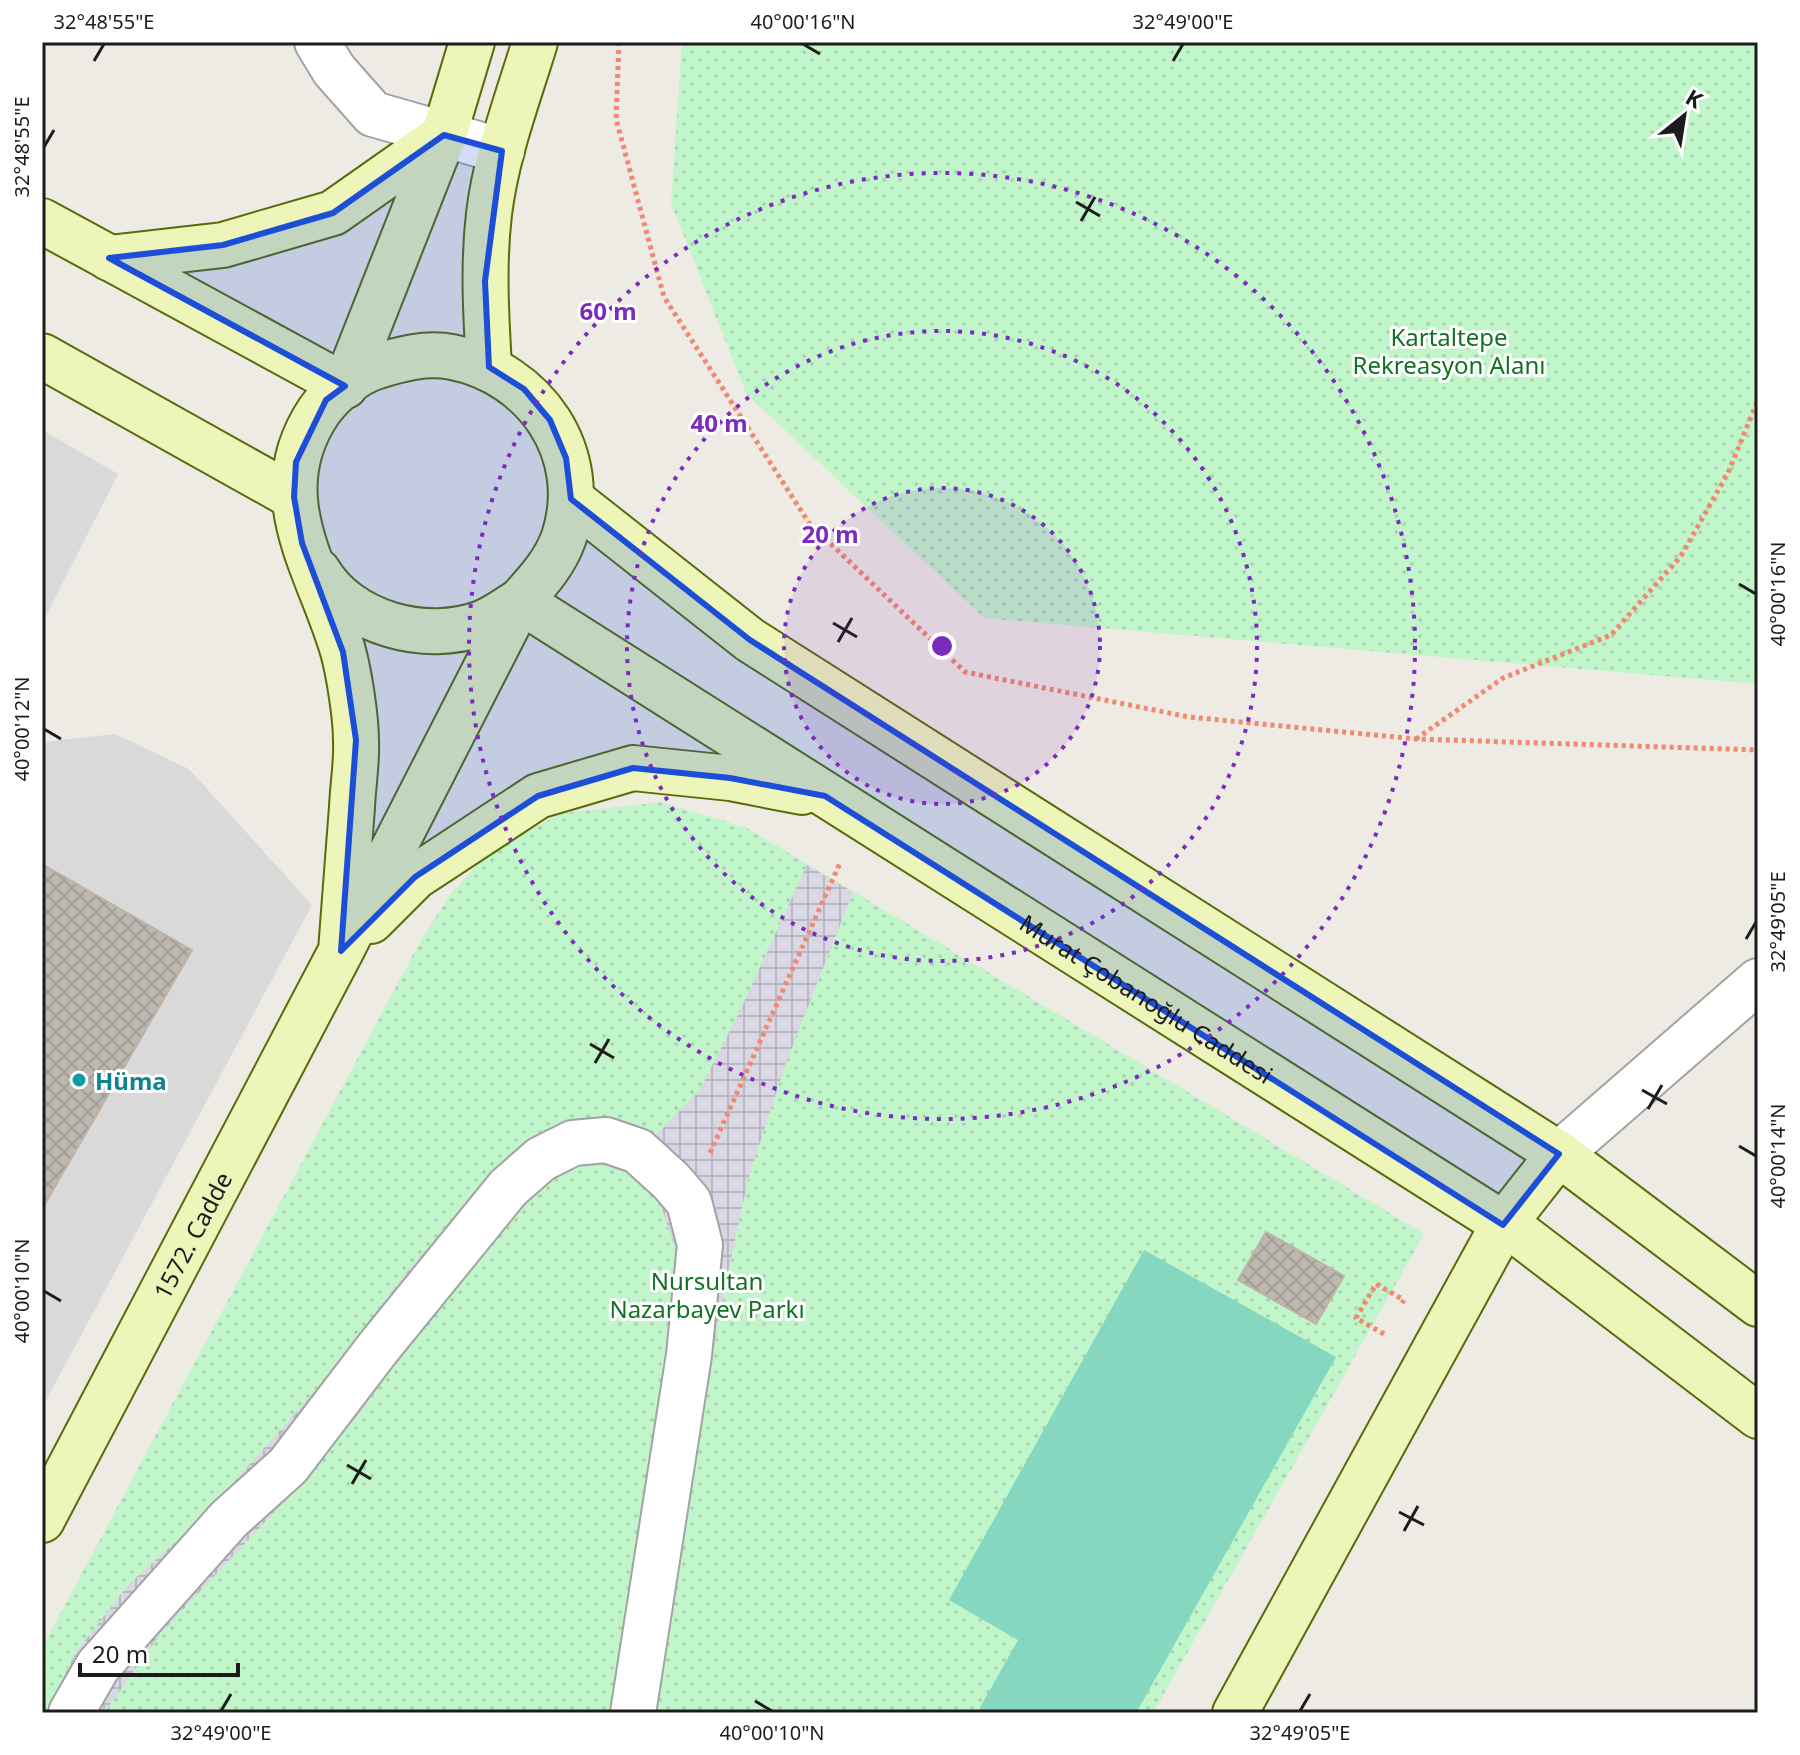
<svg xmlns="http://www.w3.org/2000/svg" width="1800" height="1755" viewBox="0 0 1800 1755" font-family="'Noto Sans',sans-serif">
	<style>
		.residential { fill: #dad9d9 }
		.park { fill: url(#park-dots) }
		.pitch { fill: #85d8bf }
		.plaza { fill: url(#plaza-grid) }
		.building { fill: url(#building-cross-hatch); stroke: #beb2a6; stroke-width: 2 }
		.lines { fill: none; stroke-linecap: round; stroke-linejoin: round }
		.street-casing { stroke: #a3a3a3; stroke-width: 48 }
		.secondary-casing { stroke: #596b0b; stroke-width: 48 }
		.path { stroke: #f18870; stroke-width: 5; stroke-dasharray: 4 4; stroke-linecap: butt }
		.street { stroke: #fff; stroke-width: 44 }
		.secondary { stroke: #edf5b9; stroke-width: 44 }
		.marked { fill: #1d4ed8; fill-opacity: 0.2; stroke: #1d4ed8; stroke-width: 6; stroke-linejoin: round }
		.ticks { fill: none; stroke: #1c1c1c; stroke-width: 3 }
		.ring { fill: none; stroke: #7b2cbf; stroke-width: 4; stroke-dasharray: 4 8 }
		.culture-dot { fill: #0f9aa8; stroke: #fff; stroke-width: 3 }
		.labels { text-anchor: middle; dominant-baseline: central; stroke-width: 6; stroke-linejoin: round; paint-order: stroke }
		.park-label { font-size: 24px; fill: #127322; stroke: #fff }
		.street-label { font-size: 24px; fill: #1c1c1c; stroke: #fff }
		.culture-label { font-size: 24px; font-weight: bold; fill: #0d838f; stroke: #fff; text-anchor: start }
		.centre { fill: #7b2cbf; stroke: #fff; stroke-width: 4 }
		.ring-label { font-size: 24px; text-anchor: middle; font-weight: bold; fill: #7b2cbf; stroke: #fff; stroke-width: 6; stroke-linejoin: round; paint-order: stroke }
		.neatline { fill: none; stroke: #1c1c1c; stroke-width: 3 }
		.ticks-label { font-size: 20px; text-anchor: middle; fill: #1c1c1c }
	</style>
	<defs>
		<pattern id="park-dots" width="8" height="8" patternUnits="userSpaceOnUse" patternTransform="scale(2)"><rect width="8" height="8" fill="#c1f5ca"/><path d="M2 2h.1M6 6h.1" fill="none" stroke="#a5d1ad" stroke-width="1.8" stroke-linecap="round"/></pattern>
		<pattern id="plaza-grid" width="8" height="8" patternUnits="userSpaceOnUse" patternTransform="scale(2)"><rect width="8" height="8" fill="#d8d7e3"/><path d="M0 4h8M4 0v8" fill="none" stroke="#b9b8c2"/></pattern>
		<pattern id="building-cross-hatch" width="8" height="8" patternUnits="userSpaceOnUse" patternTransform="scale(2)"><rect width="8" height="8" fill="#bdb7b0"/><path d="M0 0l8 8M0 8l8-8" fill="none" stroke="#a29d97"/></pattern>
	</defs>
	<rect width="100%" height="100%" fill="#edebe3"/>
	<g class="residential">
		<path d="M 42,430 L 118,474 L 42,624 Z"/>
		<path d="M 115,734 L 189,769 L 312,905 L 42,1408 L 42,742 Z"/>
	</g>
	<g class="park">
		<path d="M 682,42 L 1758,42 L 1758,684 L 984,618 L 746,393 L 671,203 Z"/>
		<path d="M 661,802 L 747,828 L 1424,1234 L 1153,1713 L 42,1713 L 42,1648 L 420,942 L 450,895 L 488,853 L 562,813 Z"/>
	</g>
	<path class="pitch" d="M 1144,1250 L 1336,1357 L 1136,1713 L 977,1713 L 1018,1640 L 949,1600 Z"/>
	<path class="plaza" d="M 807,865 L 853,892 L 786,1063 L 749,1176 L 723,1296 L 652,1713 L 610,1713 L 678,1285 L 677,1254 L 657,1193 L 614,1162 L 576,1162 L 549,1180 L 524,1204 L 473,1259 L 352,1423 L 282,1504 L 161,1633 L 104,1713 L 45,1713 L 76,1652 L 129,1584 L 199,1521 L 326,1379 L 405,1274 L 483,1184 L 626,1125 L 655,1136 L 699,1091 L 739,1013 Z"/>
	<g class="building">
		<path d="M 42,864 L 192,950 L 42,1209 Z"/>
		<path d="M 1266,1232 L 1344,1276 L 1316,1324 L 1238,1280 Z"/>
	</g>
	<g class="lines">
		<defs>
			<g id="street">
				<path d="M 317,42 L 334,70 L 373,114 L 502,151"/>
				<path d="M 1559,1154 L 1758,981"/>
				<path d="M 71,1713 L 98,1666 L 229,1519 L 288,1466 L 378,1348 L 508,1188 L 541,1159 L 573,1143 L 606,1140 L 638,1151 L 671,1181 L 689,1202 L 700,1245 L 689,1355 L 633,1713"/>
			</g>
			<g id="secondary">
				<path d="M 42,221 L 345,386"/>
				<path d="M 109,258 L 223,245 L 333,213 L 444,135"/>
				<path d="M 42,356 L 294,497"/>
				<path d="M 489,367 C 486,315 483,265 489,214 C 496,155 518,98 535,42"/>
				<path d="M 345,386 L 444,135 L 472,42"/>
				<path d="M 571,499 L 750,640 L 1559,1154 L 1758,1304"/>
				<path d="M 318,571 C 349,624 426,644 482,623 C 495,618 508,608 520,601"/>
				<path id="s1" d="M 520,601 L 1521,1235 L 1758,1416"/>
				<path d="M 371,921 L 415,877 L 538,796 L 633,768 L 730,778 L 802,792"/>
				<path id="s2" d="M 42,1520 L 341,951 L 520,601 C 538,581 555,563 564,537 C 591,453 535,373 452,357 C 426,352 400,359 375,367 C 355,373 331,394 319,411 C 262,496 319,568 343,651 C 349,673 356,717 356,741 C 357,762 353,785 352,807 C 348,855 345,903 341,951"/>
				<path d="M 1235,1713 L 1503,1225 L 1559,1154"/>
			</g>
		</defs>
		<use href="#street" class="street-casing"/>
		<use href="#secondary" class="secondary-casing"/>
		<g class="path">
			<path d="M 619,42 L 616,119 L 664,297 L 809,523 L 965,672 L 1189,717 L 1416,739 L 1758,750"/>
			<path d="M 1416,739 L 1503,678 L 1611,635 L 1681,556 L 1728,473 L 1758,400"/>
			<path d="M 710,1153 L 840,863"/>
			<path d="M 1384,1334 L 1356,1318 L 1376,1284 L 1404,1300 L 1402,1303"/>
		</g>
		<use href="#street" class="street"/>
		<use href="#secondary" class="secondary"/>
	</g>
	<path class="marked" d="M 444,135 L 502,151 L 485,281 L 489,367 L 524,389 L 550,420 L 566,458 L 571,499 L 750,640 L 1559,1154 L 1503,1225 L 825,796 L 730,778 L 633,768 L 538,796 L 415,877 L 341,951 L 356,740 L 343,652 L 302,543 L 294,497 L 296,462 L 326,400 L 345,386 L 109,258 L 223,245 L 333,213 Z"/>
	<path class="ticks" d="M 803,44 L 820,54M 94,61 L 104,44M 1173,61 L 1183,44M 44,147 L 54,130M 1076,202 L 1100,216M 1081,221 L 1095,197M 1739,584 L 1756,594M 833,623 L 857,637M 838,642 L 852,618M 44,729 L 61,739M 1746,939 L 1756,922M 590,1044 L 614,1058M 595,1063 L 609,1039M 1642,1090 L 1667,1104M 1648,1109 L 1662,1085M 1739,1146 L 1756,1156M 44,1291 L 61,1301M 347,1465 L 371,1479M 352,1484 L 366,1460M 1399,1512 L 1424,1525M 1404,1531 L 1418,1506M 755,1701 L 772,1711M 221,1711 L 231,1694M 1300,1711 L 1310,1694"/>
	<circle cx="942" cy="646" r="158" fill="#7b2cbf" fill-opacity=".12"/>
	<g class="ring">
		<circle cx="942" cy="646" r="158"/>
		<circle cx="942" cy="646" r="315"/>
		<circle cx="942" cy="646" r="473"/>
	</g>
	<circle class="culture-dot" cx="79" cy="1080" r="8"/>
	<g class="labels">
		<g class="park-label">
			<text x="1449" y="336">Kartaltepe<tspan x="1449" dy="28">Rekreasyon Alanı</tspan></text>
			<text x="707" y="1280">Nursultan<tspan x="707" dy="28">Nazarbayev Parkı</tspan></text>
		</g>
		<g class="street-label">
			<text stroke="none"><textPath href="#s1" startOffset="742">Murat Çobanoğlu Caddesi</textPath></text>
			<text stroke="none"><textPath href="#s2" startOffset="322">1572. Cadde</textPath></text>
		</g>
		<g class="culture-label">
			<text x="95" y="1080">Hüma</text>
		</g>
	</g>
	<circle cx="942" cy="646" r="12" class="centre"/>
	<g class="ring-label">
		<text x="608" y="320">60 m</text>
		<text x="719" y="432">40 m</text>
		<text x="830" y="543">20 m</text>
	</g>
	<rect width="1800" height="1755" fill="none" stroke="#ffffff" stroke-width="88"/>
	<g transform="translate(1684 116) rotate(30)" stroke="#ffffff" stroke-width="6" paint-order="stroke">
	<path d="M0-6L14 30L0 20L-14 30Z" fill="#1c1c1c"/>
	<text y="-12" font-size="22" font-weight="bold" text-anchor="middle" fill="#1c1c1c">K</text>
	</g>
	<path d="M80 1663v12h158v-12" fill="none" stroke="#1c1c1c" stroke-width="4"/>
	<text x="92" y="1663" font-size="24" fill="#1c1c1c" stroke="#ffffff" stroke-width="6" paint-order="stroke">20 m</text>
	<rect x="44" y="44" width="1712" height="1667" class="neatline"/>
	<g class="ticks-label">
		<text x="104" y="29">32°48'55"E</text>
		<text x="803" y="29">40°00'16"N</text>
		<text x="1183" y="29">32°49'00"E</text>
		<text transform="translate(22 147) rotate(-90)" y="7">32°48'55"E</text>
		<text transform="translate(1778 594) rotate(-90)" y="7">40°00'16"N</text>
		<text transform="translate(22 729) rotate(-90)" y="7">40°00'12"N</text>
		<text transform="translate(1778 922) rotate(-90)" y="7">32°49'05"E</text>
		<text transform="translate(1778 1156) rotate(-90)" y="7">40°00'14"N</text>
		<text transform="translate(22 1291) rotate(-90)" y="7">40°00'10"N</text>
		<text x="221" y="1740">32°49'00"E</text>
		<text x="772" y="1740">40°00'10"N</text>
		<text x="1300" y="1740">32°49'05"E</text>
	</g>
</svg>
